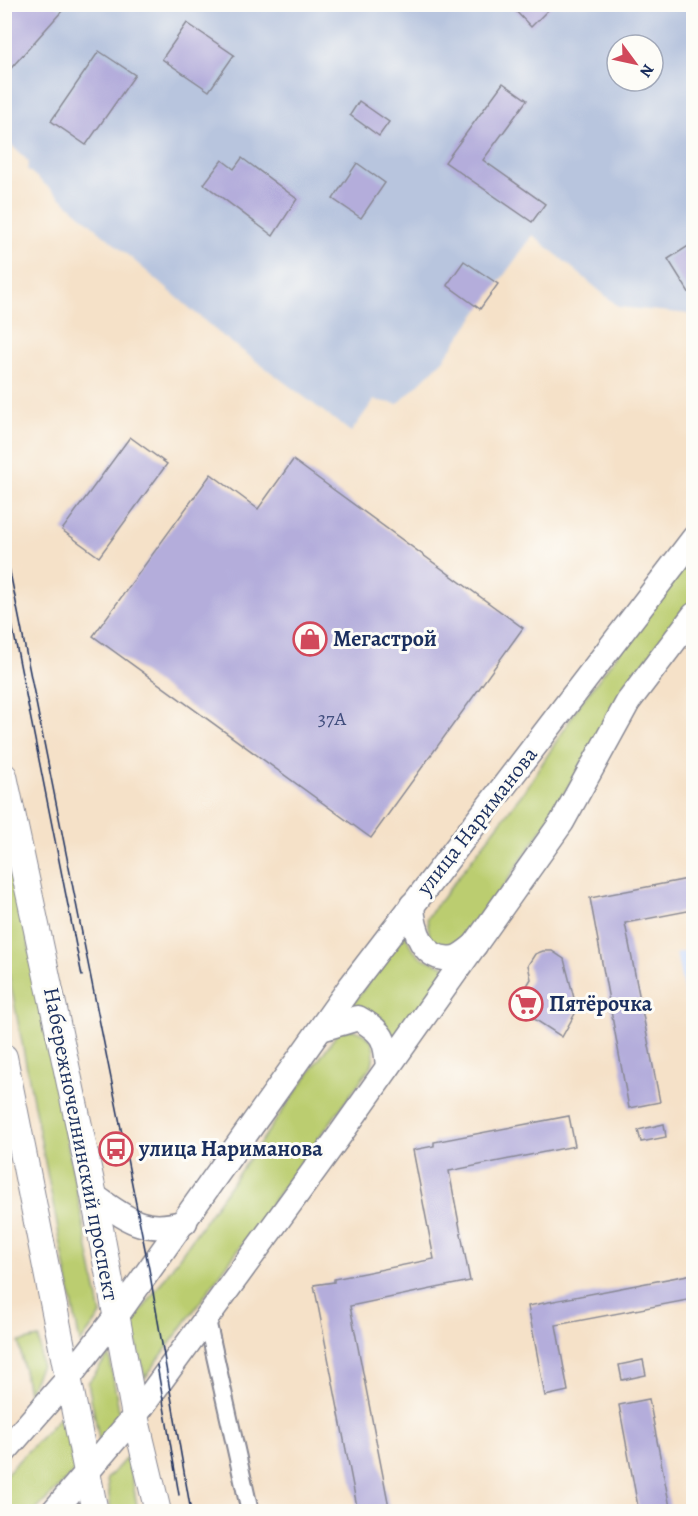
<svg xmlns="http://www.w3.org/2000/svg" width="698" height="1516" viewBox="0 0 698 1516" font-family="Alegreya,serif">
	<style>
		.built { fill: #ccdbfa }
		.industrial { fill: #b8c5de; fill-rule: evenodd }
		.green { fill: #bbcd70; stroke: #6b7e67; stroke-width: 1.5 }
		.building { fill: #b4addb }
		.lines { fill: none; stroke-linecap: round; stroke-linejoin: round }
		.street-casing { stroke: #888893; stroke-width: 20 }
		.secondary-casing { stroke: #888893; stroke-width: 27 }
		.primary-casing { stroke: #888893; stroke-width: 28 }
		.street { stroke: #fff; stroke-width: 16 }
		.secondary { stroke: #fff; stroke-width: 24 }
		.primary { stroke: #fff; stroke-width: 26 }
		.tram { stroke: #1b2f5e; stroke-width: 1.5 }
		.labels { text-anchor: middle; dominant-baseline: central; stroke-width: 6; stroke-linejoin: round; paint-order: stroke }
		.number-label { font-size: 20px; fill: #414e7d }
		.poi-label { font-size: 22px; font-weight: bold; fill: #1b2f5e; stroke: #fdfcf7; text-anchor: start }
		.street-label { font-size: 22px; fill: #1b2f5e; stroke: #fdfcf7 }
	</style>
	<rect width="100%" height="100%" fill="#fdfcf7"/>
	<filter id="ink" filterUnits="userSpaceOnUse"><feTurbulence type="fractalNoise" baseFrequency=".0167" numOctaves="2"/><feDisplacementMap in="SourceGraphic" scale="12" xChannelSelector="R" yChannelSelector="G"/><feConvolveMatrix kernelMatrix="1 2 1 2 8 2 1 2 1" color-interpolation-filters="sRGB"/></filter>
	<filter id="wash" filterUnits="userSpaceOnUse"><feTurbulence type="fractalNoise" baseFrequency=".008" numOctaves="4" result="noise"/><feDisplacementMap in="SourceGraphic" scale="24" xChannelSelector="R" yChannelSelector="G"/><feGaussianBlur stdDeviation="1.35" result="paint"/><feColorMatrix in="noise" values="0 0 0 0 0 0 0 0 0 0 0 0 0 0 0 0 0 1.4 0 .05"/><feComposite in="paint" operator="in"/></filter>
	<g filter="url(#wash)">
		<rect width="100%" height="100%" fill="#f5e1c8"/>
		<path class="built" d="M 693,949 L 694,949 L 693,1038 L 676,953 Z"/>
		<path class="industrial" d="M 4,5 L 693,5 L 693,312 L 690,314 L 619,307 L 533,235 L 443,360 L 398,404 L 374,400 L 351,432 L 220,334 L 27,169 L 29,162 L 5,139 ZM 617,45 L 653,45 L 653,81 L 617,81 Z"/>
		<g class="green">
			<path d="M 693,554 L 693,599 L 639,670 L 543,828 L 468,939 L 449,950 L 430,940 L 427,918 L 528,786 L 580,704 Z"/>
			<path d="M 6,829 L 101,1315 L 80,1343 L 5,955 Z"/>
			<path d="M 406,932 C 410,957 426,960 447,967 L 398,1043 L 381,1017 L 360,1008 L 346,1013 Z"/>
			<path d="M 353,1030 C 373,1035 377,1046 372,1065 L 145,1378 L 132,1324 L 339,1031 Z"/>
			<path d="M 39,1338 L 41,1365 L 28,1393 L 19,1342 Z"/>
			<path d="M 109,1354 L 120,1416 L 100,1444 L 88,1383 Z"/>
			<path d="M 63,1414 L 75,1471 L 35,1511 L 5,1512 L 5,1475 Z"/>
			<path d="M 128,1456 L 138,1511 L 111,1511 L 107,1479 Z"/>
		</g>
		<g id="blocks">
			<g class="building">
				<path d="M 4,4 L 55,4 L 62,11 L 4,76 Z"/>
				<path d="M 509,4 L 554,4 L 531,27 Z"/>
				<path d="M 187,23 L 234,55 L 209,91 L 162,59 Z"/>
				<path d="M 99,51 L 135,75 L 86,145 L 51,121 Z"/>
				<path d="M 503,83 L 527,100 L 483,160 L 545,204 L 532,222 L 445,162 Z"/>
				<path d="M 359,101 L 389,122 L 379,136 L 350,115 Z"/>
				<path d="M 242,158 L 297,199 L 273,236 L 204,184 L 222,160 L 234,169 Z"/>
				<path d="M 357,163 L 385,183 L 361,218 L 333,199 Z"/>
				<path d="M 693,243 L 693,299 L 668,259 Z"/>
				<path d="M 464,261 L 498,284 L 480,309 L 447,285 Z"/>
				<path d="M 130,437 L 167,464 L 99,557 L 62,530 Z"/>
				<path d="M 293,460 L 523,628 L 371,838 L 93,636 L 211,474 L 258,509 Z"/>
				<path d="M 693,878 L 693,910 L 625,923 L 660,1102 L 629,1108 L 590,898 Z"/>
				<path d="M 543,951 L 552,951 L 564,959 L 577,1010 L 562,1037 L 519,1009 L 517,1002 L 531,979 L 528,965 L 535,954 Z"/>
				<path d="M 569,1116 L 575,1146 L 449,1171 L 470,1281 L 350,1306 L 390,1512 L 358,1512 L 314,1285 L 334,1282 L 334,1279 L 434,1259 L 413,1150 L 434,1146 L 434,1142 Z"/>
				<path d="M 664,1124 L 666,1137 L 641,1142 L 638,1130 Z"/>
				<path d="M 693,1274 L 693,1299 L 556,1325 L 568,1391 L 545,1396 L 528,1306 Z"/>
				<path d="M 643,1360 L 646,1375 L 622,1380 L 619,1365 Z"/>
				<path d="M 649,1399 L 665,1482 L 671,1512 L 639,1512 L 619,1405 Z"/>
			</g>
		</g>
	</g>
	<g filter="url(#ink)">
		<use href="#blocks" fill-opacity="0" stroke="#888893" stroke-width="1.5"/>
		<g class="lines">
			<defs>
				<path id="street" d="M 207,1320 L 250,1512"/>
				<g id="secondary">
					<path d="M 412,905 C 413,929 423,963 454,958 C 461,957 469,949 475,945"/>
					<path d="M 321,1029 L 358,1018 C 383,1032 386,1039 388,1067"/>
					<path d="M 94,1196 C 126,1218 143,1235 185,1222"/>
					<path d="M 4,1452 L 67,1380 L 115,1318 L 350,987 L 694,538"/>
					<path d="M 53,1512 L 135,1416 L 337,1139 L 562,822 L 628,702 L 694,615"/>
				</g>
				<g id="primary">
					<path d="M 4,776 L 94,1196 L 135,1416 L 158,1512"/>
					<path d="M 4,1057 L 95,1512"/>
				</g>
			</defs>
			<use href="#street" class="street-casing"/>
			<use href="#secondary" class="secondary-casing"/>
			<use href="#primary" class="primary-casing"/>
			<use href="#street" class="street"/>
			<use href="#secondary" class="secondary"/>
			<use href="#primary" class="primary"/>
			<g class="tram">
				<path d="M 4,542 L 149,1269 L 191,1512"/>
				<path d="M 4,584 L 82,976"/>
				<path d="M 157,1365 L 179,1495"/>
			</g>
		</g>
	</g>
	<defs>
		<symbol id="shop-ring" viewBox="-11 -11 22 22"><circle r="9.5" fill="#fdfcf7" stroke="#d1495b" stroke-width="1.5"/><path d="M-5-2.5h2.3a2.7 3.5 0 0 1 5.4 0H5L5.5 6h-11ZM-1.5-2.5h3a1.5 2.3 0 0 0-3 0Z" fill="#d1495b"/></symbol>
		<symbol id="supermarket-ring" viewBox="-11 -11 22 22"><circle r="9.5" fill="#fdfcf7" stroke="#d1495b" stroke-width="1.5"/><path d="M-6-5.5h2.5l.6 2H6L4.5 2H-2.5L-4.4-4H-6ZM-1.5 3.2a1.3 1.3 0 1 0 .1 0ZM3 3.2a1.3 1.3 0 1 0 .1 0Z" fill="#d1495b"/></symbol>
		<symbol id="bus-ring" viewBox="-11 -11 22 22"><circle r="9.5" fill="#fdfcf7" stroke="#d1495b" stroke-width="1.5"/><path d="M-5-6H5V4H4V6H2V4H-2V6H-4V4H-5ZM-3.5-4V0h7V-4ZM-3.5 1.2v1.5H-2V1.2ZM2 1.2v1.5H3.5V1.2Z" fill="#d1495b"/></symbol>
	</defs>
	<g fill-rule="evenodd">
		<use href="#shop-ring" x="291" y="620" width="38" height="38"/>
		<use href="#supermarket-ring" x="507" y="985" width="38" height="38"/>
		<use href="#bus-ring" x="97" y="1130" width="38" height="38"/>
	</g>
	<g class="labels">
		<g class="number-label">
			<text x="332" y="718">37А</text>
		</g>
		<g class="poi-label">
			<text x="333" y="639">Мегастрой</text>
			<text x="549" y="1004">Пятёрочка</text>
			<text x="139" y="1149">улица Нариманова</text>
		</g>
		<g class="street-label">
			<text transform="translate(477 821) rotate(-52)">улица Нариманова</text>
			<text transform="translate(81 1144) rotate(79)">Набережночелнинский проспект</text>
		</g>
	</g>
	<rect width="698" height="1516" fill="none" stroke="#fdfcf7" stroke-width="24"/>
	<g transform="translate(635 63) rotate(123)"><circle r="28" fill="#fdfcf7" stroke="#a3aaba" stroke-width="1.5"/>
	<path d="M0-4.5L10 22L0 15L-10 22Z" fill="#d1495b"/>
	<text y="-9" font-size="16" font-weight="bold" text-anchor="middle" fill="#1b2f5e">N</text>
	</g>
</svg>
